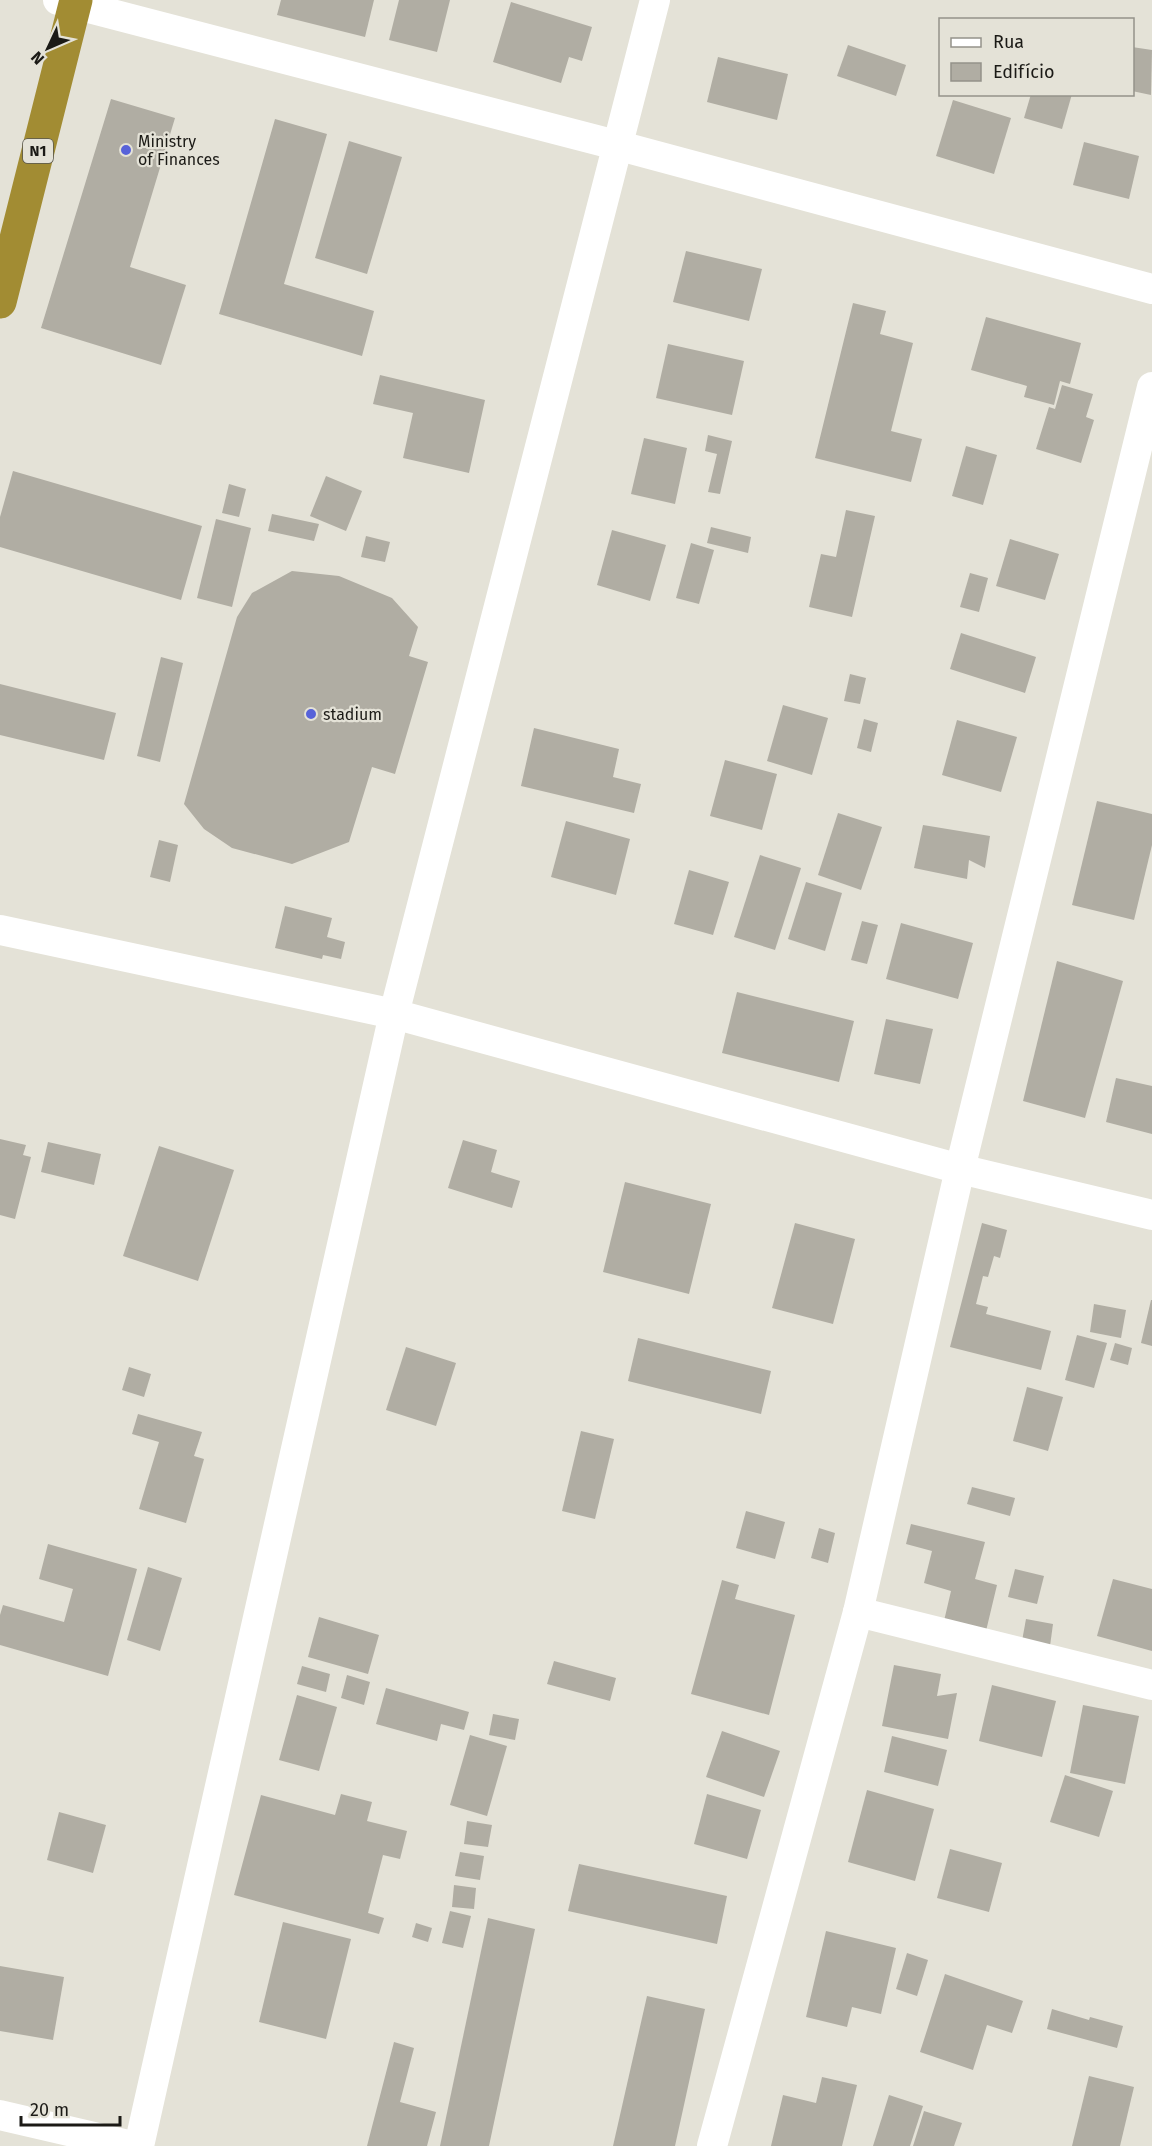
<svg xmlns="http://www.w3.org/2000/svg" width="1152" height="2146" viewBox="0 0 1152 2146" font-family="'Fira Sans',sans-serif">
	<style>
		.building { fill: #b0ada3 }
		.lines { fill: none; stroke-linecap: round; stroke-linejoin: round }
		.street { stroke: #fff; stroke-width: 30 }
		.highway { stroke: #a28c33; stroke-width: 33 }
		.poi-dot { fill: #5762d9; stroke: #e4e2d7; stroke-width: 2 }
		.labels { text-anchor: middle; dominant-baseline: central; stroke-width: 4.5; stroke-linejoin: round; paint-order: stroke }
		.shield { fill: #e4e2d7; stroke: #575650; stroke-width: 1.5 }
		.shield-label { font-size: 15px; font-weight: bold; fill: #1b1a16 }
		.poi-label { font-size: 16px; fill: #1b1a16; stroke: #e4e2d7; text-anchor: start }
	</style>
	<rect width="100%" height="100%" fill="#e4e2d7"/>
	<g class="building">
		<path d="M 281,0 L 374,0 L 365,37 L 277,15 Z"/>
		<path d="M 399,0 L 450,0 L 437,52 L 389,40 Z"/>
		<path d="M 511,2 L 592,27 L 582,61 L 569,57 L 561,83 L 493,62 Z"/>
		<path d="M 848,45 L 906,65 L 896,96 L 837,76 Z"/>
		<path d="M 1132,47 L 1152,50 L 1151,95 L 1132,91 Z"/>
		<path d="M 718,57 L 788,74 L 777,120 L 707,102 Z"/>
		<path d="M 1031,94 L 1072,94 L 1062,129 L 1024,118 Z"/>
		<path d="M 111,99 L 175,118 L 130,267 L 186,285 L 161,365 L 41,328 Z"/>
		<path d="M 953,100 L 1011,118 L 994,174 L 936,156 Z"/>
		<path d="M 275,119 L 327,134 L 284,284 L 374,311 L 362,356 L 219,314 Z"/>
		<path d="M 349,141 L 402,157 L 367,274 L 315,258 Z"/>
		<path d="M 1084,142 L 1139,156 L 1129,199 L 1073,185 Z"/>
		<path d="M 686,251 L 762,269 L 749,321 L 673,302 Z"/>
		<path d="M 853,303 L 886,311 L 880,334 L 913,343 L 891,431 L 922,439 L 911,482 L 815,458 Z"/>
		<path d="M 986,317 L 1081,343 L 1070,384 L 1060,381 L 1054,405 L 1024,397 L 1027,386 L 971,370 Z"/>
		<path d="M 668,344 L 744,361 L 732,415 L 656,398 Z"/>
		<path d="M 380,375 L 485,400 L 469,473 L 403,458 L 413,413 L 373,404 Z"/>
		<path d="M 1062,385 L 1093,394 L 1086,417 L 1094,420 L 1081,463 L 1036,449 L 1049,407 L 1055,409 Z"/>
		<path d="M 708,435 L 732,441 L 720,494 L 708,492 L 717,454 L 705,451 Z"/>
		<path d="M 644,438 L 687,448 L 675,504 L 631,494 Z"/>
		<path d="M 966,446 L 997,455 L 983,505 L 952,496 Z"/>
		<path d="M 13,471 L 202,526 L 181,600 L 0,547 L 0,517 Z"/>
		<path d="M 326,476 L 362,491 L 346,531 L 310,516 Z"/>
		<path d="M 229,484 L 246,489 L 239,517 L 222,513 Z"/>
		<path d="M 846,510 L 875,516 L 852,617 L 809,607 L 821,554 L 836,557 Z"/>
		<path d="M 272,514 L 319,524 L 314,541 L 268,531 Z"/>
		<path d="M 216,519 L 251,528 L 232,607 L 197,598 Z"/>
		<path d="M 711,527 L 751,537 L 748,553 L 707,543 Z"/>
		<path d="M 612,530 L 666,545 L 650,601 L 597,585 Z"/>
		<path d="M 366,536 L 390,542 L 385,562 L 361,557 Z"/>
		<path d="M 1010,539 L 1059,554 L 1045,600 L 996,586 Z"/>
		<path d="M 691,543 L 714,550 L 699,604 L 676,598 Z"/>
		<path d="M 292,571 L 339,576 L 392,598 L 418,627 L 409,656 L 428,662 L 395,774 L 372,767 L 349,842 L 292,864 L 232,848 L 204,829 L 184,804 L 237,617 L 252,593 Z"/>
		<path d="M 970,573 L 988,578 L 979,612 L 960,607 Z"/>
		<path d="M 961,633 L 1036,657 L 1025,693 L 950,669 Z"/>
		<path d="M 161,657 L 183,663 L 160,762 L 137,756 Z"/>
		<path d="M 850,674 L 866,678 L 860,704 L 844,701 Z"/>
		<path d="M 0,684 L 116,713 L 104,760 L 0,735 Z"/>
		<path d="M 783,705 L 828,718 L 812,775 L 767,761 Z"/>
		<path d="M 864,719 L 878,723 L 871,752 L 857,748 Z"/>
		<path d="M 957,720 L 1017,737 L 1001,792 L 942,775 Z"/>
		<path d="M 534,728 L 619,749 L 613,777 L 641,784 L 634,813 L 521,786 Z"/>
		<path d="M 725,760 L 777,774 L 762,830 L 710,816 Z"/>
		<path d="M 1097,801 L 1152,814 L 1152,845 L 1134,920 L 1072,905 Z"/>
		<path d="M 838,813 L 882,827 L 861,890 L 818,875 Z"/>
		<path d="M 566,821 L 630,839 L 616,895 L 551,877 Z"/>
		<path d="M 923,825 L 990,836 L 985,868 L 969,860 L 967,879 L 914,868 Z"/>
		<path d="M 159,840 L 178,845 L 170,882 L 150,877 Z"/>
		<path d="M 760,855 L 801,868 L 775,950 L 734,937 Z"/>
		<path d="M 689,870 L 729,882 L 713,935 L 674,924 Z"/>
		<path d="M 806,882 L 842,893 L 825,951 L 788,939 Z"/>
		<path d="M 285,906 L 332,918 L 327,937 L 345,942 L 341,959 L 323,955 L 322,959 L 275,948 Z"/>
		<path d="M 862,921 L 878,925 L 867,964 L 851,960 Z"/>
		<path d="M 901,923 L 973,943 L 958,999 L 886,979 Z"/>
		<path d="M 1057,961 L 1123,981 L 1085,1118 L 1023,1101 Z"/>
		<path d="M 737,992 L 854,1021 L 839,1082 L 722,1053 Z"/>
		<path d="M 886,1019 L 933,1029 L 920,1084 L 874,1074 Z"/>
		<path d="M 1116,1078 L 1152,1086 L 1152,1134 L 1106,1122 Z"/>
		<path d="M 0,1139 L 26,1145 L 23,1155 L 31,1157 L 15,1219 L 0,1215 Z"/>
		<path d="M 463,1140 L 497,1150 L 491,1172 L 520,1181 L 512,1208 L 448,1188 Z"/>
		<path d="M 48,1142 L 101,1154 L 94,1185 L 41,1172 Z"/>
		<path d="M 159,1146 L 234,1170 L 198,1281 L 123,1256 Z"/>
		<path d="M 625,1182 L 711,1204 L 689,1294 L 603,1272 Z"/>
		<path d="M 795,1223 L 855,1239 L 833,1324 L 772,1308 Z"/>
		<path d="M 982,1223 L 1007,1230 L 1000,1258 L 994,1256 L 988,1277 L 983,1276 L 976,1304 L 988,1307 L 986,1314 L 1051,1331 L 1041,1370 L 950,1347 Z"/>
		<path d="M 1151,1300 L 1152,1300 L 1152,1346 L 1141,1343 Z"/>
		<path d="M 1094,1304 L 1126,1310 L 1121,1338 L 1090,1332 Z"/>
		<path d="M 1077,1335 L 1107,1343 L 1094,1388 L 1065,1380 Z"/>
		<path d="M 638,1338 L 771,1371 L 761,1414 L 628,1381 Z"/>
		<path d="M 1115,1343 L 1132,1348 L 1128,1365 L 1110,1360 Z"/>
		<path d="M 406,1347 L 456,1363 L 436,1426 L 386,1410 Z"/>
		<path d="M 129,1367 L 151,1374 L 144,1397 L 122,1390 Z"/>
		<path d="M 1027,1387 L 1063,1397 L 1048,1451 L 1013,1441 Z"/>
		<path d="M 138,1414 L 202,1432 L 194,1456 L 204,1459 L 186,1523 L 139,1509 L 159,1442 L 132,1434 Z"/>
		<path d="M 581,1431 L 614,1439 L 595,1519 L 562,1511 Z"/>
		<path d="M 972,1487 L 1015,1498 L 1010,1516 L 967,1504 Z"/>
		<path d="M 746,1511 L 785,1522 L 775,1559 L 736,1548 Z"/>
		<path d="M 911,1524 L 985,1542 L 975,1579 L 997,1585 L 986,1631 L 944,1621 L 951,1591 L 924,1583 L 932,1551 L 906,1544 Z"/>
		<path d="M 819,1528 L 835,1533 L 828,1563 L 811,1558 Z"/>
		<path d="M 48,1544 L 137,1569 L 108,1676 L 0,1645 L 0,1615 L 3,1605 L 64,1622 L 73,1589 L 39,1579 Z"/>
		<path d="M 148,1567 L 182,1578 L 160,1651 L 127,1640 Z"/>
		<path d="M 1015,1569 L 1044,1576 L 1037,1604 L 1008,1597 Z"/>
		<path d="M 1113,1579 L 1152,1589 L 1152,1651 L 1097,1636 Z"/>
		<path d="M 722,1580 L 739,1585 L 735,1599 L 795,1615 L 769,1715 L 691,1694 Z"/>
		<path d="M 319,1617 L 379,1635 L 368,1674 L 308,1657 Z"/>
		<path d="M 1026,1619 L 1053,1624 L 1050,1646 L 1022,1641 Z"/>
		<path d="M 554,1661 L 616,1678 L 610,1701 L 547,1684 Z"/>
		<path d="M 894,1665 L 941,1674 L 937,1696 L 957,1693 L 948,1739 L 882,1726 Z"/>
		<path d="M 302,1666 L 330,1674 L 326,1692 L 297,1684 Z"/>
		<path d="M 347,1675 L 370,1682 L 364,1705 L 341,1698 Z"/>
		<path d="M 992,1685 L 1056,1701 L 1042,1757 L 979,1741 Z"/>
		<path d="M 386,1688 L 469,1712 L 464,1730 L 441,1724 L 437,1741 L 376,1724 Z"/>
		<path d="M 297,1695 L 337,1707 L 319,1771 L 279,1760 Z"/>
		<path d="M 1083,1705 L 1139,1716 L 1125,1784 L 1070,1773 Z"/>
		<path d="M 493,1714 L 519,1719 L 515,1740 L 489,1735 Z"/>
		<path d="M 722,1731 L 780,1751 L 764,1797 L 706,1777 Z"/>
		<path d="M 470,1735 L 507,1746 L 487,1816 L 450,1805 Z"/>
		<path d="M 892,1736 L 947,1750 L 938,1786 L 884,1772 Z"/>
		<path d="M 1065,1775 L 1113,1791 L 1099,1837 L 1050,1822 Z"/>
		<path d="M 867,1790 L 934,1809 L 915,1881 L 848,1862 Z"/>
		<path d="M 341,1794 L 372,1802 L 367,1821 L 407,1831 L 400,1859 L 383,1855 L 368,1913 L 384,1918 L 379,1934 L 234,1895 L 261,1795 L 335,1815 Z"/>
		<path d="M 707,1794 L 761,1810 L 747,1859 L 694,1844 Z"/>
		<path d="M 59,1812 L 106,1825 L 93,1873 L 47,1860 Z"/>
		<path d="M 467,1821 L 492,1825 L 488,1847 L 464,1844 Z"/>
		<path d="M 950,1849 L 1002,1863 L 989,1912 L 937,1898 Z"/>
		<path d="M 460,1852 L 484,1856 L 480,1880 L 455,1876 Z"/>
		<path d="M 579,1864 L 727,1896 L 717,1944 L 568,1911 Z"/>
		<path d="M 454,1885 L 476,1888 L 474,1909 L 452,1907 Z"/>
		<path d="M 450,1911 L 471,1916 L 463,1948 L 442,1943 Z"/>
		<path d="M 488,1918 L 535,1929 L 489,2146 L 440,2146 Z"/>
		<path d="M 283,1922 L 351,1939 L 326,2039 L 259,2022 Z"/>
		<path d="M 416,1923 L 432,1928 L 428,1942 L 412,1937 Z"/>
		<path d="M 826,1931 L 896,1948 L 881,2014 L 852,2007 L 847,2027 L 806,2017 Z"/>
		<path d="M 907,1953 L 928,1960 L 917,1996 L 896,1989 Z"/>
		<path d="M 0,1966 L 64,1977 L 53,2040 L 0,2031 Z"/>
		<path d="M 945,1974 L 1023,2001 L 1012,2033 L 987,2025 L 973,2070 L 920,2052 Z"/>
		<path d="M 647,1996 L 705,2009 L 675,2146 L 613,2146 Z"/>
		<path d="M 1052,2009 L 1089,2020 L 1090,2017 L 1123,2026 L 1117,2048 L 1047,2029 Z"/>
		<path d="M 394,2042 L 414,2048 L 400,2102 L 436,2112 L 427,2146 L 367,2146 Z"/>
		<path d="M 1089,2076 L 1134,2087 L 1120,2146 L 1072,2146 Z"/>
		<path d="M 822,2077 L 857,2085 L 842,2146 L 771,2146 L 783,2095 L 816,2103 Z"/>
		<path d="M 889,2095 L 923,2106 L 910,2146 L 873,2146 Z"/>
		<path d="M 924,2111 L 962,2123 L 954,2146 L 913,2146 Z"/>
	</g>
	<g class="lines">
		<g class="street">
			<path d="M 58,0 L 616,145 L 1152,289"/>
			<path d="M 0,930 L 394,1014 L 960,1169 L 1152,1215"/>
			<path d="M 858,1612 L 1152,1685"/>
			<path d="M 0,2115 L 133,2146"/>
			<path d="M 139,2146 L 394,1014 L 655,0"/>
			<path d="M 712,2146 L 858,1612 L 960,1169 L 1152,387"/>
		</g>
		<path class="highway" d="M 0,302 L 76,0"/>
	</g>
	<g class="poi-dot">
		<circle cx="126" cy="150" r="6"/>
		<circle cx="311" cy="714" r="6"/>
	</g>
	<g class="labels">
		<rect class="shield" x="23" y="139" width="30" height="24" rx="4.5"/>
		<g class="shield-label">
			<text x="38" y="151">N1</text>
		</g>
		<g class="poi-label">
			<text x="138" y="141">Ministry<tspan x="138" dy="18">of Finances</tspan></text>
			<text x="323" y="714">stadium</text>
		</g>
	</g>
	<rect x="939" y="18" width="195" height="78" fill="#e4e2d7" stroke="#94928a" stroke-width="1.5"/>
	<rect x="951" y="38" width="30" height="9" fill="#ffffff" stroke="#94928a" stroke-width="1.5"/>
	<text x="993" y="48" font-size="18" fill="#1b1a16">Rua</text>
	<rect x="951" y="63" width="30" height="18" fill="#b0ada3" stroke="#94928a" stroke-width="1.5"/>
	<text x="993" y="78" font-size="18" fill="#1b1a16">Edifício</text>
	<g transform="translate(48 48) rotate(226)" stroke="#e4e2d7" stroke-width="4.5" paint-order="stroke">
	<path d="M0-4.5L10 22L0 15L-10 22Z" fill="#1b1a16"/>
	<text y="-9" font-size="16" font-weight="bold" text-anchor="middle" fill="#1b1a16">N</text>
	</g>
	<path d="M21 2116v9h99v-9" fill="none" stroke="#1b1a16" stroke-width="3"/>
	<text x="30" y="2116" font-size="18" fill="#1b1a16" stroke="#e4e2d7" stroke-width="4.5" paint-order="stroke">20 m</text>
</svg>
